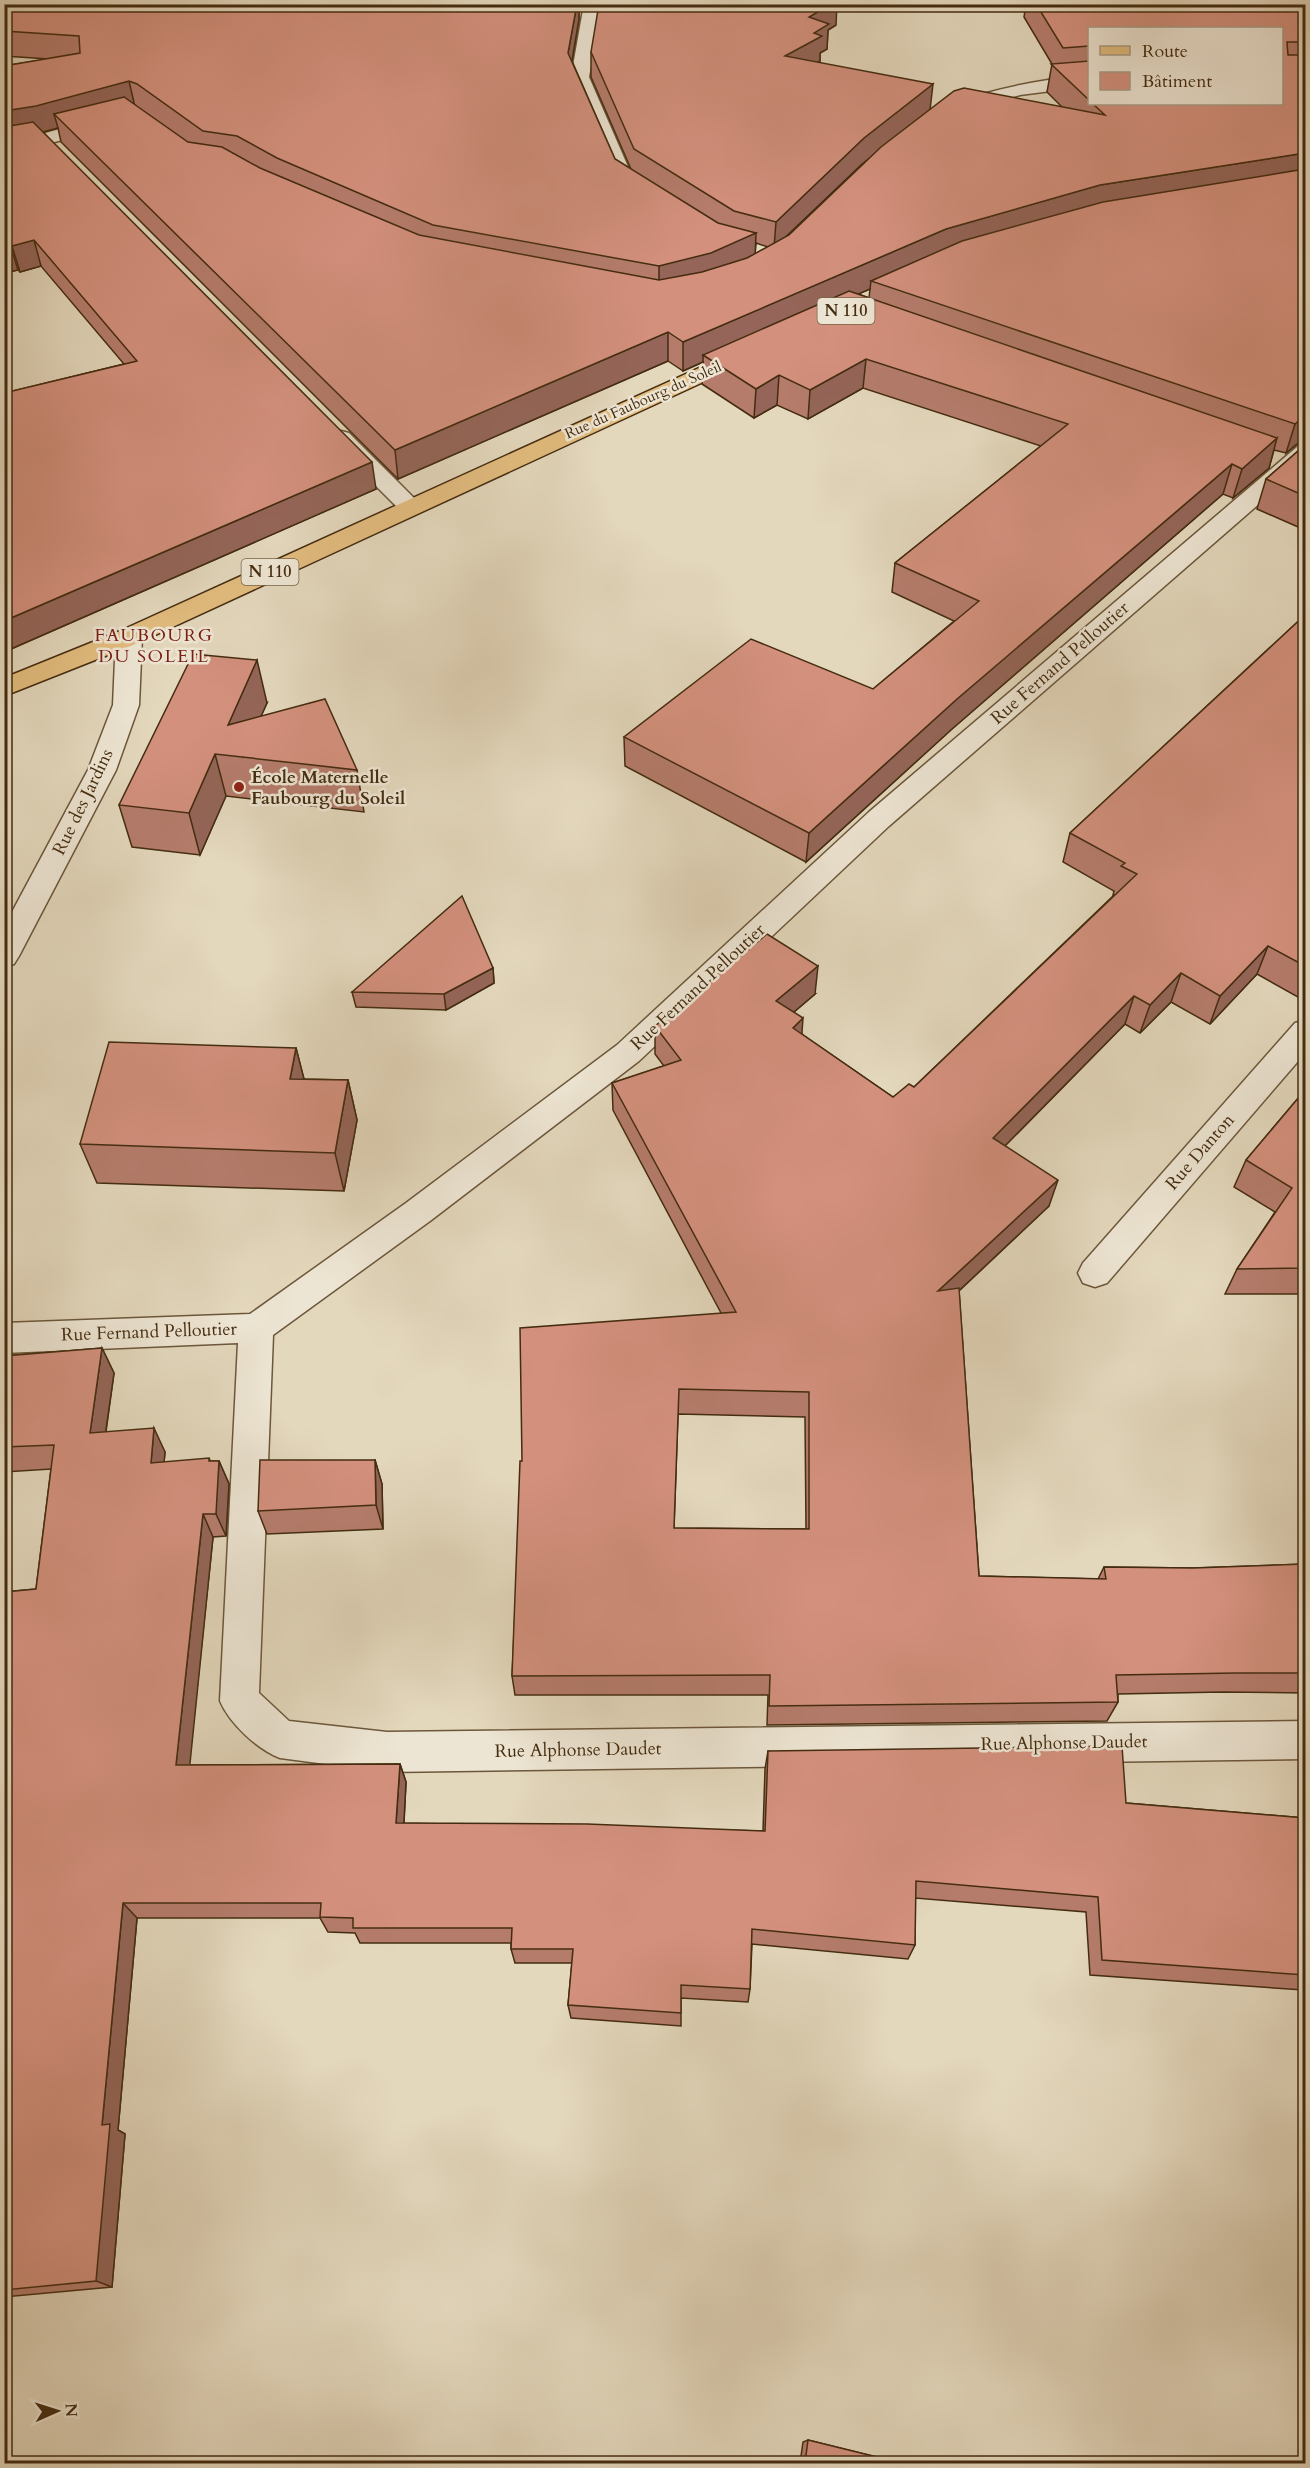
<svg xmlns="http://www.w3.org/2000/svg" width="1310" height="2468" viewBox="0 0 1310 2468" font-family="Cardo,serif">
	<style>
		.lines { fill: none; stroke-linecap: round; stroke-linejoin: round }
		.minor-casing { stroke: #6c573b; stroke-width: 3 }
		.major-casing { stroke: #442c10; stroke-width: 3 }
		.minor { fill: #ede5d3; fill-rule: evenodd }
		.major { fill: #e2bc7e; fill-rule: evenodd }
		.wall { fill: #b57c6c; stroke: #442c10; stroke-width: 1.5; fill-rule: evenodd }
		.shaded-wall { fill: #946558; stroke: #442c10; stroke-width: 1.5 }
		.building { fill: #d3907d; stroke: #442c10; stroke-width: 1.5; fill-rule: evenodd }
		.poi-dot { fill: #8f2418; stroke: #ede5d3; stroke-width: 2 }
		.labels { text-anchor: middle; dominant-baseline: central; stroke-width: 5; stroke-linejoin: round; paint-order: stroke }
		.far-street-label { font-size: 15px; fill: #442c10; stroke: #ede5d3 }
		.shield { fill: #ede5d3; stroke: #77644a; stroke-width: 1.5 }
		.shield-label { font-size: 16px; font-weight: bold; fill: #442c10 }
		.far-quarter-label { font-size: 18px; letter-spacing: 1.5px; fill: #7a1f14; stroke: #ede5d3 }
		.street-label { font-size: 18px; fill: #442c10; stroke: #ede5d3 }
		.poi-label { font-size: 18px; font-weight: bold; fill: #442c10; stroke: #ede5d3; text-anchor: start }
	</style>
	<rect width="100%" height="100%" fill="#e3d7bc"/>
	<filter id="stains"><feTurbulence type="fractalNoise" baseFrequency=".00333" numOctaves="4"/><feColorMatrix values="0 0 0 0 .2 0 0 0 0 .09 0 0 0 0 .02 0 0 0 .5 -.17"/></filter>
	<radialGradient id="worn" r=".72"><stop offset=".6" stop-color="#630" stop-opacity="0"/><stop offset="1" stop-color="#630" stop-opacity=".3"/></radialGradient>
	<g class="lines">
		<defs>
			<g id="minor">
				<path d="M 584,4 L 602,4 L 589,77 L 632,176 L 654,192 L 651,196 L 637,196 L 614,179 L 571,77 Z"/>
				<path d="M 1090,75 L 1090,86 L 1020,95 L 954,115 L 947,113 L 945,109 L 947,105 C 994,89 1041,79 1090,75 Z"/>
				<path d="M 102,117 L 109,119 L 111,123 L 109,127 L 44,145 L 4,152 L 4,140 L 42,134 Z"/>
				<path d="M 341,431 L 349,433 L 418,502 L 422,507 L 418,512 L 410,514 L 402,512 L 333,443 L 330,438 L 333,433 Z"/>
				<path d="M 1306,444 L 1306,463 L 889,826 L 639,1061 L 430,1221 L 273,1335 L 259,1693 L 289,1721 L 387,1732 L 1306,1721 L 1306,1759 L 387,1772 L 280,1758 C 257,1749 230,1724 220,1701 L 238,1343 L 4,1353 L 4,1323 L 250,1314 L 406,1203 L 617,1045 L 869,812 L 1298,446 Z"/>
				<path d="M 129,629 L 138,631 L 142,637 L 139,705 L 116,770 L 19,956 L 14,964 L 4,967 L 4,927 L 88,770 L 113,705 L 116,637 L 120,631 Z"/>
				<path d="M 1306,1020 L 1306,1052 L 1107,1283 L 1095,1287 L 1083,1283 L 1078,1273 L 1083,1263 L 1295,1023 Z"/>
			</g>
			<path id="major" d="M 743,348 L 751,350 L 754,355 L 751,360 L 138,643 L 4,696 L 4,678 L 120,631 Z"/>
		</defs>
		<use href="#minor" class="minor-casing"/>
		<use href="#major" class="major-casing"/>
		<use href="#minor" class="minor"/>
		<use href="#major" class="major"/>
	</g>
	<g class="wall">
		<path d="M 4,4 L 582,4 L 579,5 L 579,19 L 572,61 L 615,159 L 631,169 L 591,77 L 591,52 L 836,25 L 828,30 L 827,49 L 820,53 L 820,61 L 818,62 L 930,109 L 1062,107 L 1047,92 L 1052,64 L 1024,17 L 1026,4 L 1305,4 L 1305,443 L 1297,444 L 1286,453 L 1274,450 L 1269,468 L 1233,498 L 1223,494 L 952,729 L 806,862 L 625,766 L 624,737 L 873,689 L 954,621 L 892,592 L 895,563 L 1041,446 L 863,388 L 808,419 L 777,405 L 754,418 L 702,384 L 703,362 L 683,371 L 668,361 L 398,479 L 61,142 L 58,128 L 43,132 L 376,489 L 4,652 L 4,393 L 124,364 L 41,266 L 20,272 L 18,270 L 4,273 L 4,66 L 49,59 L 4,56 ZM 1089,28 L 1281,104 L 1089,104 ZM 873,155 L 787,236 L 862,164 ZM 756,243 L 768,247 L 755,254 ZM 870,289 L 869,298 L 858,294 Z"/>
		<path d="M 1305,445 L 1305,530 L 1257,509 L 1266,479 Z"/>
		<path d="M 1305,615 L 1305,1001 L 1257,974 L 1210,1024 L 1171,1002 L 1140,1033 L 1125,1024 L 1005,1146 L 1049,1206 L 959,1291 L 979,1576 L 1098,1579 L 1104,1567 L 1193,1568 L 1305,1564 L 1305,1693 L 1223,1692 L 1118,1694 L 1118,1702 L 1107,1721 L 767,1725 L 768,1695 L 515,1695 L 512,1676 L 522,1461 L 721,1313 L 613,1110 L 612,1083 L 664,1066 L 655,1054 L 655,1026 L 815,994 L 794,1012 L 802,1034 L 893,1097 L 914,1087 L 1114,895 L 1113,895 L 1114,891 L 1063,862 L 1070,833 ZM 678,1414 L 805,1417 L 806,1529 L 674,1528 Z"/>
		<path d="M 267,703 L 261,716 L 357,770 L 364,812 L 226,796 L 200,855 L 132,847 L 119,805 Z"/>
		<path d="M 493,968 L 494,983 L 446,1010 L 356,1007 L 352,992 Z"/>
		<path d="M 296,1048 L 304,1079 L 348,1080 L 357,1120 L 344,1191 L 97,1183 L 80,1144 Z"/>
		<path d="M 1305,1090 L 1305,1294 L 1225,1294 L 1237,1269 L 1275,1212 L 1234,1187 L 1246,1160 Z"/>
		<path d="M 102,1348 L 114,1373 L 106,1432 L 165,1452 L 164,1462 L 219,1461 L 229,1484 L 226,1536 L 213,1537 L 189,1765 L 400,1764 L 406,1782 L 404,1823 L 763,1831 L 765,1769 L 768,1751 L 1126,1803 L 1305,1818 L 1305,1988 L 1303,1990 L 1090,1975 L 1086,1912 L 915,1898 L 915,1945 L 908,1959 L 752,1944 L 750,1989 L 748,2002 L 681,1998 L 681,2026 L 571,2018 L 568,2005 L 572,1963 L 515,1963 L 511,1949 L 511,1943 L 360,1943 L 355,1933 L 328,1932 L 320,1918 L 137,1918 L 118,2130 L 125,2134 L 112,2287 L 4,2297 L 4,1592 L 36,1589 L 51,1469 L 4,1472 L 4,1356 Z"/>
		<path d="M 375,1460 L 382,1484 L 383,1529 L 267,1534 L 258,1511 Z"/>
		<path d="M 808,2440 L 901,2463 L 800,2463 L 803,2442 Z"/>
	</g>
	<g class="shaded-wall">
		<path d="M 577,4 L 579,4 L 579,19 L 569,78 L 568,53 Z"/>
		<path d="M 831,4 L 837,4 L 836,25 L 828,30 L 827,49 L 820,53 L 820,61 L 783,81 L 785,56 L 809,17 Z"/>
		<path d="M 129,81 L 135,107 L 54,114 L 58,128 L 43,132 L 4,138 L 4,111 Z"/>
		<path d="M 933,84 L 930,110 L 862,164 L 774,248 L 776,222 L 864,138 Z"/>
		<path d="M 1305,153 L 1305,180 L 871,281 L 870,289 L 710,359 L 703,355 L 703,362 L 683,371 L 683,342 L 946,229 L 1100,185 Z"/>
		<path d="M 756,233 L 755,260 L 659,293 L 659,266 Z"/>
		<path d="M 34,240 L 41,266 L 20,272 L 12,246 Z"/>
		<path d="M 10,244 L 18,270 L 4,273 L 4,245 Z"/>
		<path d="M 668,332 L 668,361 L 398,479 L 395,450 Z"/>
		<path d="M 866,359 L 863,388 L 808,419 L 810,390 Z"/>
		<path d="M 779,375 L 777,405 L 754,418 L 756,389 Z"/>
		<path d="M 1305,396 L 1305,443 L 1297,444 L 1286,453 L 1295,424 L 1300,401 Z"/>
		<path d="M 1277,438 L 1269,468 L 1233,498 L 1242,469 Z"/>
		<path d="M 372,462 L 376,489 L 4,652 L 4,621 Z"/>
		<path d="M 1232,464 L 1223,494 L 952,729 L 806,862 L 809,833 L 957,699 Z"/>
		<path d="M 257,660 L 267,703 L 243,757 L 228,725 Z"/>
		<path d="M 215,754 L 226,796 L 200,855 L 189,813 Z"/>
		<path d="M 1268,946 L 1257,974 L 1210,1024 L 1220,996 Z"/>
		<path d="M 818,966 L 815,994 L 774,1029 L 776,1001 Z"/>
		<path d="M 493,968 L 494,983 L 446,1010 L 444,994 Z"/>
		<path d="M 1181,973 L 1171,1002 L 1140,1033 L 1150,1005 Z"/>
		<path d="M 1134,996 L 1125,1024 L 986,1165 L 993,1138 Z"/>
		<path d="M 803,1018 L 801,1046 L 793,1028 Z"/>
		<path d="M 296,1048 L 306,1087 L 290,1079 Z"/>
		<path d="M 348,1080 L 357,1120 L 344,1191 L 335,1153 Z"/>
		<path d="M 1058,1180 L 1049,1206 L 932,1316 L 938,1291 Z"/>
		<path d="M 102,1348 L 114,1373 L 102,1457 L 90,1433 Z"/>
		<path d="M 154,1428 L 165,1452 L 162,1486 L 151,1463 Z"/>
		<path d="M 209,1458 L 218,1478 L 219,1461 L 229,1484 L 226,1536 L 216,1514 L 209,1461 Z"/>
		<path d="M 375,1460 L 382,1484 L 383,1529 L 376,1505 Z"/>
		<path d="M 203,1514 L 213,1537 L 188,1783 L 176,1765 Z"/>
		<path d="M 400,1764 L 406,1782 L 403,1840 L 396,1823 Z"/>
		<path d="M 123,1903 L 137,1918 L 118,2130 L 125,2134 L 112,2287 L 96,2281 L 102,2125 Z"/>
	</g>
	<g class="building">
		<path d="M 4,4 L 577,4 L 568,53 L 615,159 L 718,223 L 756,233 L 711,253 L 659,266 L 433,225 L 277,158 L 237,136 L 203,131 L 137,84 L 129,81 L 36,106 L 4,111 L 4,66 L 80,53 L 79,36 L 4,31 Z"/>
		<path d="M 599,4 L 831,4 L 809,17 L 829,24 L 814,33 L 822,36 L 785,56 L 933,84 L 864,138 L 776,222 L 734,211 L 634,149 L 591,52 Z"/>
		<path d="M 1036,4 L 1305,4 L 1305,42 L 1287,42 L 1288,55 L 1305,55 L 1305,153 L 1100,185 L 946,229 L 683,342 L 668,332 L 395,450 L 54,114 L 124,97 L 188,142 L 222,147 L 260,168 L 419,235 L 659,280 L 702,272 L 747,258 L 789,235 L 881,147 L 954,91 L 964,88 L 1105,115 L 1093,104 L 1281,104 L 1281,28 L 1089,28 L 1089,46 L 1063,48 Z"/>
		<path d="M 1089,61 L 1089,100 L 1051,64 Z"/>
		<path d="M 33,122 L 372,462 L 4,621 L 4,393 L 137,361 L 34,240 L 12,246 L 10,244 L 4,245 L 4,127 Z"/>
		<path d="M 1305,169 L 1305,396 L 1300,401 L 1305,402 L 1305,415 L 1295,424 L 871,281 L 962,241 L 1103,202 Z"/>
		<path d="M 849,291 L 1277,438 L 1242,469 L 1232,464 L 957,699 L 809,833 L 624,737 L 751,639 L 873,689 L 979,601 L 895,563 L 1068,424 L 866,359 L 810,390 L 779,375 L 756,389 L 703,355 Z"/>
		<path d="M 1305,445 L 1305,496 L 1266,479 Z"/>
		<path d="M 1305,615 L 1305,966 L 1268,946 L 1220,996 L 1181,973 L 1150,1005 L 1134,996 L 993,1138 L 1058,1180 L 938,1291 L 959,1288 L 979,1576 L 1106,1579 L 1104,1567 L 1193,1568 L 1305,1564 L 1305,1673 L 1237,1673 L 1116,1675 L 1118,1702 L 769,1706 L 770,1675 L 512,1676 L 520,1461 L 522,1461 L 520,1328 L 736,1312 L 612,1083 L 681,1060 L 655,1026 L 767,934 L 818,966 L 776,1001 L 803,1018 L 793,1028 L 893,1097 L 909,1084 L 914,1087 L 1137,874 L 1121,866 L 1125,863 L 1070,833 ZM 679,1389 L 809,1392 L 809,1529 L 674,1528 Z"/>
		<path d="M 193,654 L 257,660 L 228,725 L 325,699 L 357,770 L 215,754 L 189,813 L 119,805 Z"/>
		<path d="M 462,896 L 493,968 L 444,994 L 352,992 Z"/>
		<path d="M 109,1042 L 296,1048 L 290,1079 L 348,1080 L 335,1153 L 80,1144 Z"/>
		<path d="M 1305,1090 L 1305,1268 L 1237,1269 L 1292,1188 L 1246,1160 Z"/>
		<path d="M 102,1348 L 90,1433 L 154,1428 L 151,1463 L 209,1458 L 209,1461 L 219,1461 L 216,1514 L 203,1514 L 176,1765 L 400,1764 L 396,1823 L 587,1824 L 765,1831 L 768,1751 L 1122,1746 L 1126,1803 L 1305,1818 L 1305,1975 L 1102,1960 L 1098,1897 L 916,1881 L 915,1945 L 752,1929 L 750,1989 L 681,1985 L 681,2013 L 568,2005 L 573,1949 L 511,1949 L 512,1928 L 353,1928 L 353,1918 L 320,1917 L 321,1903 L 123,1903 L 102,2125 L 110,2124 L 96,2281 L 4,2290 L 4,1592 L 36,1589 L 54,1445 L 4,1447 L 4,1356 Z"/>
		<path d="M 260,1460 L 375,1460 L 376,1505 L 258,1511 Z"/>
		<path d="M 808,2440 L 901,2463 L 805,2463 Z"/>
	</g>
	<circle class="poi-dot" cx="239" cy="787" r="6"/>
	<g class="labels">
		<g class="far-street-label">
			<text transform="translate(643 400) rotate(-24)">Rue du Faubourg du Soleil</text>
		</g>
		<g class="shield">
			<rect x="817.5" y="298" width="57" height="26" rx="4.5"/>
			<rect x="241.5" y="559" width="57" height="26" rx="4.5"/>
		</g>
		<g class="shield-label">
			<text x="846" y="311">N 110</text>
			<text x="270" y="572">N 110</text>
		</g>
		<g class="far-quarter-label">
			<text x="154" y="635">FAUBOURG<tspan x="154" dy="21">DU SOLEIL</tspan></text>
		</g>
		<g class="street-label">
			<text transform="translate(1060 663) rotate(-41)">Rue Fernand Pelloutier</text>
			<text transform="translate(83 802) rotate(-64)">Rue des Jardins</text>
			<text transform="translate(698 987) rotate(-43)">Rue Fernand Pelloutier</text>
			<text transform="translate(1200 1152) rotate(-49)">Rue Danton</text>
			<text transform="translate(149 1332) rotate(-2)">Rue Fernand Pelloutier</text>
			<text transform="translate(1064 1743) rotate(-1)">Rue Alphonse Daudet</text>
			<text transform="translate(578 1750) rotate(-1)">Rue Alphonse Daudet</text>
		</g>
		<g class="poi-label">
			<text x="251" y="777">École Maternelle<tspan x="251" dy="21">Faubourg du Soleil</tspan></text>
		</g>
	</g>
	<rect width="1310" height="2468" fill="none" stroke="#e3d7bc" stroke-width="24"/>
	<rect x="6" y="6" width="1298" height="2456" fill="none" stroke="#442c10" stroke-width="3"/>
	<rect x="12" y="12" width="1286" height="2444" fill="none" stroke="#442c10" stroke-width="1.5"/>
	<rect x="1088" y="27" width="195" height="78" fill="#ede5d3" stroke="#a99b85" stroke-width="1.5"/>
	<rect x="1100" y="46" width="30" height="9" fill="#e2bc7e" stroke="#a99b85" stroke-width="1.5"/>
	<text x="1142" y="57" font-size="18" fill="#442c10">Route</text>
	<rect x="1100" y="72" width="30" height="18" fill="#d3907d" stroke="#a99b85" stroke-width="1.5"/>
	<text x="1142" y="87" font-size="18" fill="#442c10">Bâtiment</text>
	<g transform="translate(57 2411) rotate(87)" stroke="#ede5d3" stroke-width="4.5" paint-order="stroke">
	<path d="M0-4.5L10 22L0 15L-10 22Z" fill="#442c10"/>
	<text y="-9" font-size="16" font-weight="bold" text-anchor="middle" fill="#442c10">N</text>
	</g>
	<rect width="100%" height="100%" filter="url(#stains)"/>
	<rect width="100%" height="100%" fill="url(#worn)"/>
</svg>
